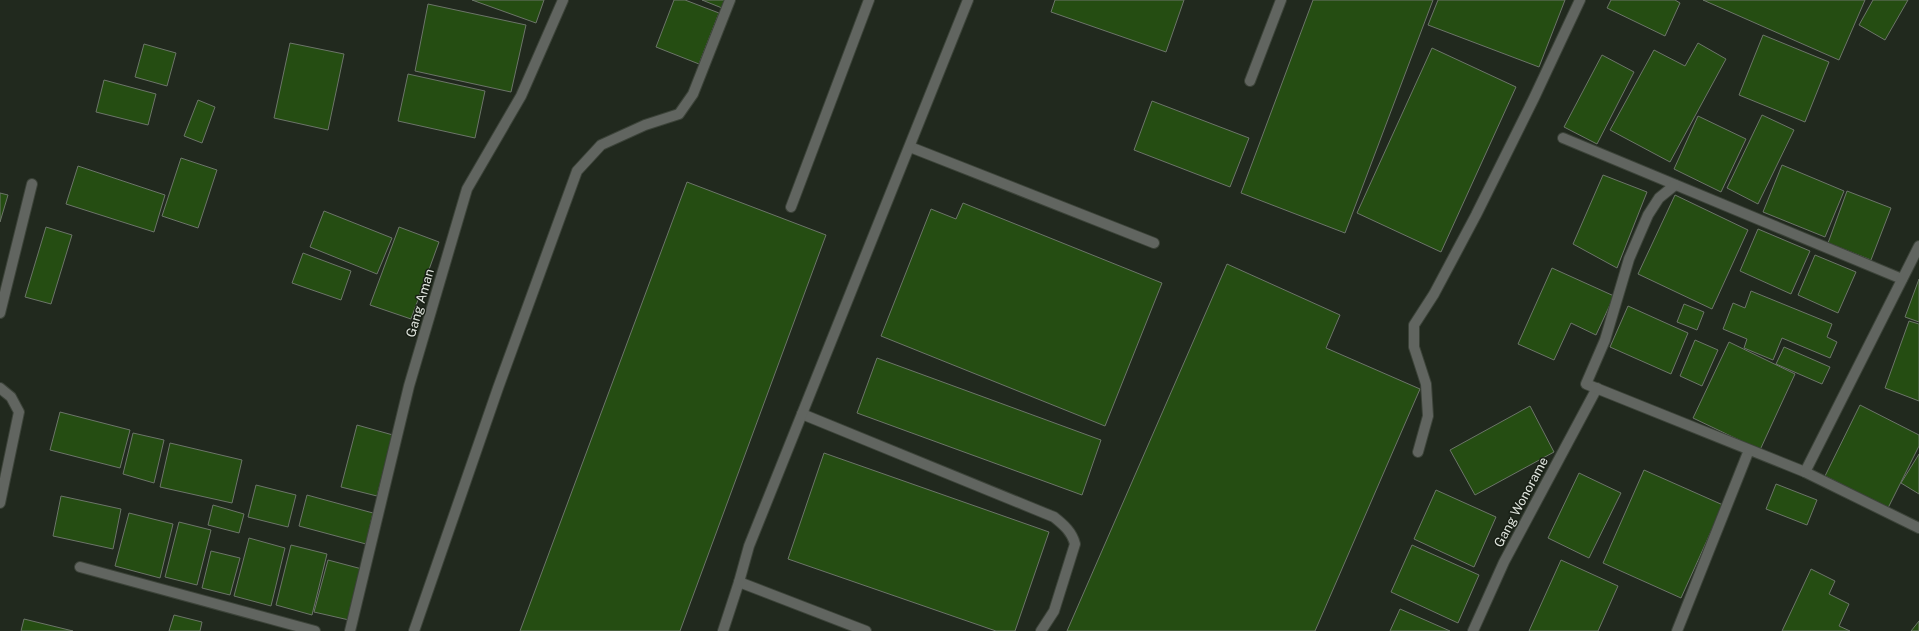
<svg xmlns="http://www.w3.org/2000/svg" width="1919" height="631" viewBox="0 0 1919 631" font-family="'Public Sans',sans-serif">
	<style>
		.building { fill: #254d12; stroke: #6c7569 }
		.lines { fill: none; stroke-linecap: round; stroke-linejoin: round }
		.service-casing { stroke: #3c4339; stroke-width: 12 }
		.minor-casing { stroke: #3c4339; stroke-width: 12 }
		.service { stroke: #616560; stroke-width: 10 }
		.minor { stroke: #616560; stroke-width: 10 }
		.labels { text-anchor: middle; dominant-baseline: central; stroke-width: 3; stroke-linejoin: round; paint-order: stroke }
		.street-label { font-size: 13px; fill: #dfe4dd; stroke: #181f15 }
	</style>
	<rect width="100%" height="100%" fill="#21291e"/>
	<g class="building">
		<path d="M 472,0 L 544,0 L 536,23 Z"/>
		<path d="M 674,0 L 685,0 L 719,13 L 699,64 L 656,47 Z"/>
		<path d="M 702,0 L 725,0 L 722,8 Z"/>
		<path d="M 1055,0 L 1184,0 L 1166,52 L 1051,12 Z"/>
		<path d="M 1313,0 L 1433,0 L 1345,233 L 1241,193 Z"/>
		<path d="M 1438,0 L 1565,0 L 1539,67 L 1428,25 Z"/>
		<path d="M 1611,0 L 1675,0 L 1680,3 L 1665,36 L 1607,8 Z"/>
		<path d="M 1703,0 L 1865,0 L 1839,60 Z"/>
		<path d="M 1873,0 L 1908,0 L 1885,40 L 1859,25 Z"/>
		<path d="M 428,4 L 526,25 L 511,92 L 415,71 Z"/>
		<path d="M 1763,35 L 1829,62 L 1805,122 L 1739,95 Z"/>
		<path d="M 290,43 L 344,54 L 328,130 L 274,118 Z"/>
		<path d="M 1698,43 L 1726,59 L 1670,162 L 1610,130 L 1654,50 L 1685,66 Z"/>
		<path d="M 144,44 L 176,53 L 167,86 L 135,77 Z"/>
		<path d="M 1432,48 L 1516,87 L 1441,252 L 1357,213 Z"/>
		<path d="M 1602,55 L 1634,72 L 1597,144 L 1564,127 Z"/>
		<path d="M 408,74 L 485,91 L 475,138 L 398,121 Z"/>
		<path d="M 104,80 L 156,94 L 148,125 L 96,112 Z"/>
		<path d="M 198,100 L 215,107 L 202,143 L 184,136 Z"/>
		<path d="M 1152,101 L 1249,138 L 1230,187 L 1134,150 Z"/>
		<path d="M 1762,115 L 1794,130 L 1758,204 L 1727,188 Z"/>
		<path d="M 1698,116 L 1746,139 L 1721,192 L 1674,169 Z"/>
		<path d="M 181,158 L 217,170 L 198,228 L 162,216 Z"/>
		<path d="M 1782,165 L 1844,191 L 1825,237 L 1763,212 Z"/>
		<path d="M 78,166 L 165,195 L 154,232 L 66,204 Z"/>
		<path d="M 1603,175 L 1647,192 L 1617,268 L 1573,244 Z"/>
		<path d="M 687,182 L 826,235 L 680,631 L 520,631 Z"/>
		<path d="M 1847,191 L 1891,208 L 1871,260 L 1828,243 Z"/>
		<path d="M 0,193 L 8,195 L 0,222 Z"/>
		<path d="M 1675,195 L 1748,230 L 1712,309 L 1638,274 Z"/>
		<path d="M 963,203 L 1162,283 L 1105,426 L 881,336 L 931,209 L 956,219 Z"/>
		<path d="M 324,211 L 392,238 L 377,274 L 310,247 Z"/>
		<path d="M 46,227 L 72,235 L 51,304 L 25,297 Z"/>
		<path d="M 399,227 L 439,242 L 411,319 L 370,305 Z"/>
		<path d="M 1758,229 L 1810,251 L 1791,294 L 1740,271 Z"/>
		<path d="M 303,253 L 351,271 L 341,300 L 292,283 Z"/>
		<path d="M 1815,255 L 1856,272 L 1838,313 L 1798,295 Z"/>
		<path d="M 1227,264 L 1340,315 L 1326,348 L 1420,389 L 1315,631 L 1067,631 Z"/>
		<path d="M 1552,268 L 1614,296 L 1596,335 L 1571,323 L 1554,360 L 1518,344 Z"/>
		<path d="M 1919,279 L 1919,322 L 1905,317 Z"/>
		<path d="M 1751,291 L 1832,324 L 1827,337 L 1837,342 L 1830,358 L 1782,338 L 1773,360 L 1744,348 L 1747,339 L 1723,329 L 1733,303 L 1745,308 Z"/>
		<path d="M 1684,304 L 1704,312 L 1697,330 L 1677,322 Z"/>
		<path d="M 1628,306 L 1688,333 L 1671,374 L 1610,347 Z"/>
		<path d="M 1909,321 L 1919,324 L 1919,401 L 1885,388 Z"/>
		<path d="M 1695,340 L 1718,350 L 1702,386 L 1680,376 Z"/>
		<path d="M 1729,342 L 1795,374 L 1760,450 L 1693,418 Z"/>
		<path d="M 1784,347 L 1830,367 L 1822,384 L 1776,364 Z"/>
		<path d="M 877,358 L 1101,440 L 1082,495 L 857,413 Z"/>
		<path d="M 1860,405 L 1919,435 L 1919,446 L 1888,508 L 1825,476 Z"/>
		<path d="M 1530,406 L 1554,452 L 1475,495 L 1450,450 Z"/>
		<path d="M 60,412 L 130,430 L 120,468 L 50,450 Z"/>
		<path d="M 357,425 L 393,435 L 377,496 L 341,487 Z"/>
		<path d="M 133,433 L 164,440 L 154,483 L 123,474 Z"/>
		<path d="M 170,443 L 242,460 L 232,503 L 160,487 Z"/>
		<path d="M 824,453 L 1049,532 L 1015,631 L 996,631 L 788,559 Z"/>
		<path d="M 1919,454 L 1919,494 L 1901,483 Z"/>
		<path d="M 1644,470 L 1723,505 L 1681,598 L 1603,563 Z"/>
		<path d="M 1579,473 L 1621,493 L 1589,558 L 1548,538 Z"/>
		<path d="M 1776,484 L 1817,500 L 1807,525 L 1766,509 Z"/>
		<path d="M 256,485 L 296,495 L 288,527 L 248,517 Z"/>
		<path d="M 1436,490 L 1496,517 L 1474,567 L 1414,539 Z"/>
		<path d="M 307,495 L 373,513 L 366,544 L 299,526 Z"/>
		<path d="M 61,496 L 121,509 L 113,549 L 53,536 Z"/>
		<path d="M 213,505 L 244,514 L 239,533 L 208,525 Z"/>
		<path d="M 129,513 L 173,524 L 160,578 L 115,566 Z"/>
		<path d="M 179,522 L 211,530 L 197,585 L 165,577 Z"/>
		<path d="M 249,538 L 285,548 L 271,606 L 234,596 Z"/>
		<path d="M 291,545 L 327,554 L 312,615 L 276,605 Z"/>
		<path d="M 1412,545 L 1479,575 L 1458,623 L 1391,592 Z"/>
		<path d="M 211,551 L 240,558 L 230,595 L 202,588 Z"/>
		<path d="M 328,560 L 362,569 L 349,620 L 314,612 Z"/>
		<path d="M 1561,560 L 1618,586 L 1598,631 L 1529,631 Z"/>
		<path d="M 1811,569 L 1835,581 L 1829,594 L 1849,604 L 1839,626 L 1850,631 L 1782,631 Z"/>
		<path d="M 1400,609 L 1450,631 L 1390,631 Z"/>
		<path d="M 174,615 L 202,622 L 200,631 L 169,631 Z"/>
		<path d="M 24,619 L 73,631 L 21,631 Z"/>
		<path d="M 1919,621 L 1919,631 L 1911,631 Z"/>
	</g>
	<g class="lines">
		<defs>
			<g id="service">
				<path d="M 1250,81 L 1281,0"/>
				<path d="M 910,147 L 1154,243"/>
				<path d="M 791,207 L 869,0"/>
				<path d="M 802,414 L 1054,517 C 1064,525 1072,532 1075,544 L 1054,611 L 1041,631"/>
				<path d="M 1418,452 L 1428,416 L 1426,384 L 1414,347 L 1414,325 L 1434,294 L 1476,215 L 1534,98 L 1580,0"/>
				<path d="M 414,631 L 498,388 L 577,171 L 601,145 L 645,125 L 679,114 L 693,94 L 730,0"/>
				<path d="M 723,631 L 739,582"/>
				<path d="M 866,631 L 739,582 L 749,546 L 968,0"/>
				<path d="M 1473,631 L 1504,562 L 1597,388"/>
				<path d="M 1677,631 L 1749,450"/>
			</g>
			<g id="minor">
				<path d="M 1563,138 L 1902,279"/>
				<path d="M 1675,185 L 1659,198 L 1648,215 L 1629,259 L 1605,340 L 1586,384 L 1805,472 L 1919,528"/>
				<path d="M 0,313 L 32,184"/>
				<path d="M 0,388 L 11,397 L 19,412 L 0,503"/>
				<path d="M 1805,472 L 1919,246"/>
				<path d="M 80,567 L 315,631"/>
				<path d="M 350,631 L 409,386 L 467,189 L 521,96 L 563,0"/>
			</g>
		</defs>
		<use href="#service" class="service-casing"/>
		<use href="#minor" class="minor-casing"/>
		<use href="#service" class="service"/>
		<use href="#minor" class="minor"/>
	</g>
	<g class="labels">
		<g class="street-label">
			<text transform="translate(420 303) rotate(-74)">Gang Aman</text>
			<text transform="translate(1521 502) rotate(-62)">Gang Wonorame</text>
		</g>
	</g>
</svg>
